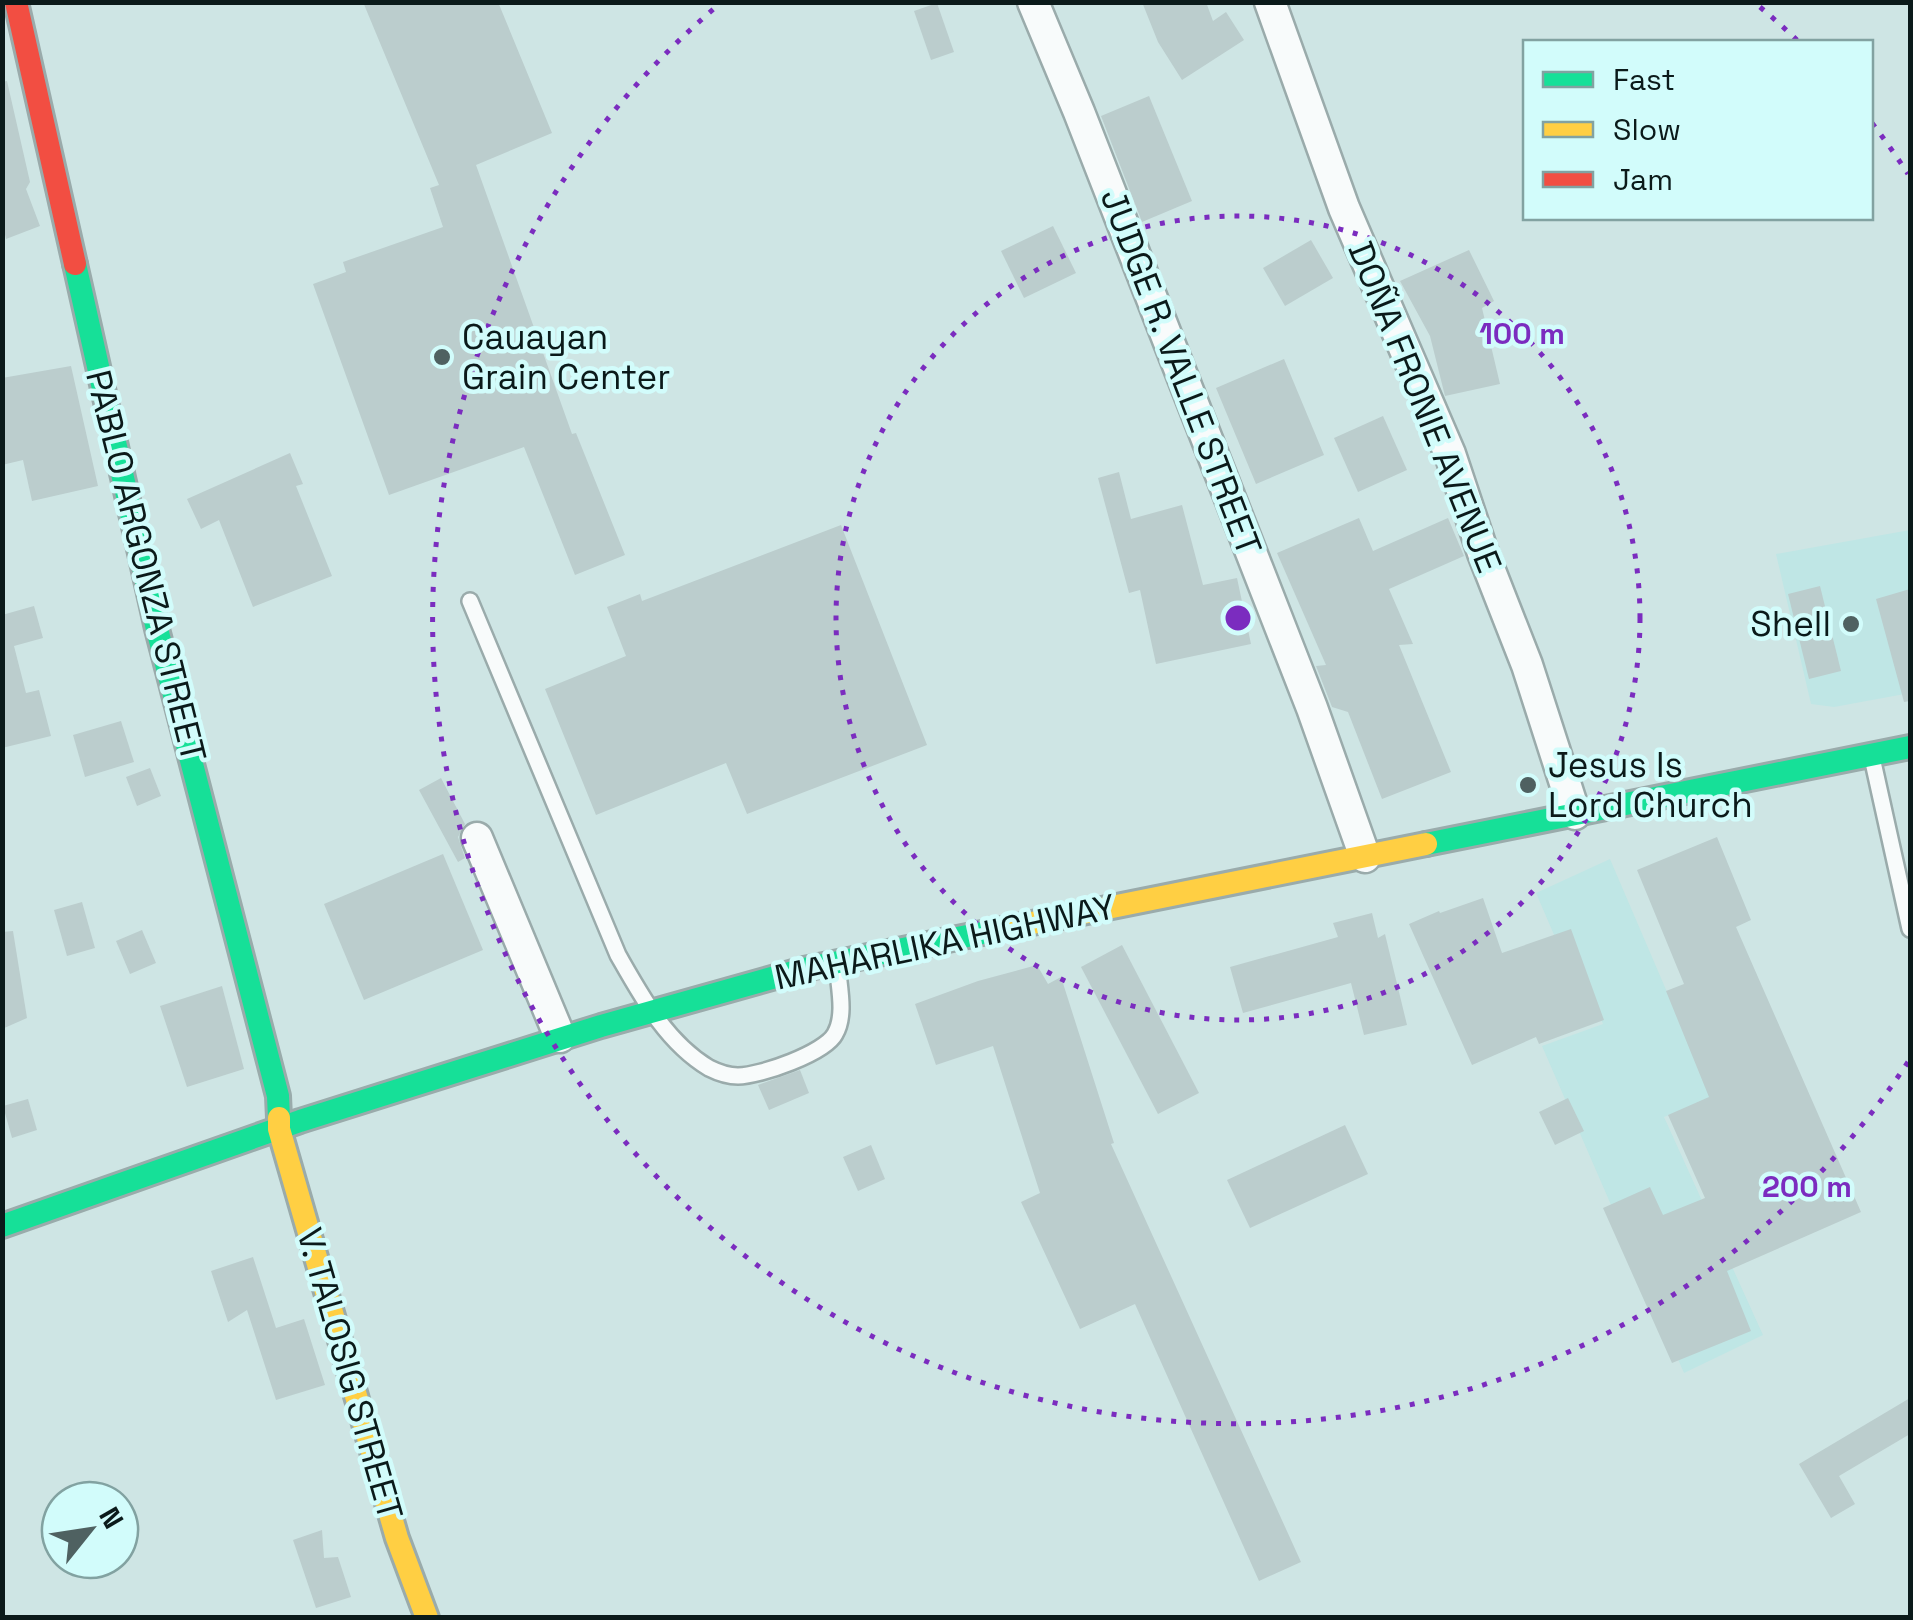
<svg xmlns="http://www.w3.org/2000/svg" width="1913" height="1620" viewBox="0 0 1913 1620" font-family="'Space Grotesk',sans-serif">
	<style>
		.built { fill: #bfe6e5 }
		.building { fill: #bbcdcd }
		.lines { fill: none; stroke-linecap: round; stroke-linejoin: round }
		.lane-casing { stroke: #9aabab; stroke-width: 20 }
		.street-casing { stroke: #9aabab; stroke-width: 35 }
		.fast-casing { stroke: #9aabab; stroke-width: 28 }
		.slow-casing { stroke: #9aabab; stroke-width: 28 }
		.jam-casing { stroke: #9aabab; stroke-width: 28 }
		.lane { stroke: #f8fbfb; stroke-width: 15 }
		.street { stroke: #f8fbfb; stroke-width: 30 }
		.fast { stroke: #16e098; stroke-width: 22 }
		.slow { stroke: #ffcf43; stroke-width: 22 }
		.jam { stroke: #f24e42; stroke-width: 22 }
		.ring { fill: none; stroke: #7b2cbf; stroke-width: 5; stroke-dasharray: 5 10 }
		.poi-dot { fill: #4f6161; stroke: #d2fcfb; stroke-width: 4 }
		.labels { text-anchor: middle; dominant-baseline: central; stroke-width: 9; stroke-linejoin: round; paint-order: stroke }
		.poi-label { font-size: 35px; fill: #0b1a1a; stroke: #d2fcfb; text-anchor: start }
		.street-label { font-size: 35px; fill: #0b1a1a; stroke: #d2fcfb }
		.centre { fill: #7b2cbf; stroke: #d2fcfb; stroke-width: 5 }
		.ring-label { font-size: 30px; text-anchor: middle; font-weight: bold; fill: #7b2cbf; stroke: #d2fcfb; stroke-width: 9; stroke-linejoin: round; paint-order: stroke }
	</style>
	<rect width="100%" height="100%" fill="#cee5e4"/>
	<g class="built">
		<path d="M 1910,530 L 1910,693 L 1834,707 L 1811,704 L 1776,554 Z"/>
		<path d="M 1610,859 L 1712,1097 L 1664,1117 L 1763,1335 L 1684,1373 L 1542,1046 L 1603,1024 L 1567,933 L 1555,937 L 1536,893 Z"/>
	</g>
	<g class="building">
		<path d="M 363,2 L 498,2 L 552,133 L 476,165 L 572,434 L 576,433 L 625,555 L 575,575 L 524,447 L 389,495 L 313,284 L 346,272 L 343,262 L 443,227 L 430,188 L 439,185 Z"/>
		<path d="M 1142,2 L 1206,2 L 1213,21 L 1226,12 L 1244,40 L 1182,80 L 1158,42 Z"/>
		<path d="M 937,3 L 954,52 L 931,60 L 914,11 Z"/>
		<path d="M 7,81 L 30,182 L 26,189 L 40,226 L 6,239 L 2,222 L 2,82 Z"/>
		<path d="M 1149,96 L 1192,201 L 1142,222 L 1101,116 Z"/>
		<path d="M 1053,226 L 1076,273 L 1024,298 L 1001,251 Z"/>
		<path d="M 1311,240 L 1333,278 L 1285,306 L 1263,268 Z"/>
		<path d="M 1469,250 L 1494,301 L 1482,308 L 1500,384 L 1445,396 L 1430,336 L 1400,281 Z"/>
		<path d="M 1284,359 L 1324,455 L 1256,484 L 1216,388 Z"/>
		<path d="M 71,366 L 98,486 L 32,501 L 23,460 L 2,465 L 2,378 Z"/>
		<path d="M 1383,416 L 1407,470 L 1358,492 L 1334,438 Z"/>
		<path d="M 290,453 L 303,484 L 296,486 L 332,576 L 253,607 L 219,520 L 201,529 L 187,499 Z"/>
		<path d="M 1119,472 L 1131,519 L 1182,505 L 1203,585 L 1237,578 L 1251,644 L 1156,664 L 1140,590 L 1129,593 L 1098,478 Z"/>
		<path d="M 1359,518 L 1373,551 L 1448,518 L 1464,556 L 1389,589 L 1413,644 L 1399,645 L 1451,772 L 1382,799 L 1348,712 L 1332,707 L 1316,666 L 1326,665 L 1277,553 Z"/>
		<path d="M 841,525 L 927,745 L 747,814 L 726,763 L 596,815 L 545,689 L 626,656 L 607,607 L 640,594 L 642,601 Z"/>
		<path d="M 1820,586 L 1841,671 L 1809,679 L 1788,594 Z"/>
		<path d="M 1910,589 L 1910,701 L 1904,702 L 1876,599 Z"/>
		<path d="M 34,606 L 43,638 L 14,646 L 26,693 L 39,690 L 51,736 L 2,748 L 2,615 Z"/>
		<path d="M 121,721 L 134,762 L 85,777 L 73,735 Z"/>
		<path d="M 150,768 L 161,796 L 137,806 L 126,777 Z"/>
		<path d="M 441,778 L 465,824 L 458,837 L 465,858 L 458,862 L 419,790 Z"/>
		<path d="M 1717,837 L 1751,920 L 1736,927 L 1861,1212 L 1727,1271 L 1751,1331 L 1672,1363 L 1603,1208 L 1650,1187 L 1663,1215 L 1705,1198 L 1668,1115 L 1709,1097 L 1666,991 L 1684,984 L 1637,870 Z"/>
		<path d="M 443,854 L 483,950 L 364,1000 L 324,904 Z"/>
		<path d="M 1483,898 L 1502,953 L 1571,929 L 1604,1020 L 1539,1044 L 1536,1037 L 1472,1065 L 1409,924 L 1439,911 L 1440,913 Z"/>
		<path d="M 82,902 L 95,948 L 67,956 L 54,910 Z"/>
		<path d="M 1372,913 L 1378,938 L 1385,934 L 1407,1025 L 1364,1035 L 1351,983 L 1243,1013 L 1230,967 L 1338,937 L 1333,923 Z"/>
		<path d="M 142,930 L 156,963 L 130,974 L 116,941 Z"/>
		<path d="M 13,931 L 27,1018 L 2,1029 L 2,932 Z"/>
		<path d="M 1122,945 L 1199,1093 L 1158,1114 L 1081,967 Z"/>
		<path d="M 1037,965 L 1048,984 L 1061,977 L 1114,1143 L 1111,1144 L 1301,1562 L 1259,1581 L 1135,1304 L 1080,1329 L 1021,1202 L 1040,1193 L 993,1046 L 936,1065 L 915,1004 L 978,981 Z"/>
		<path d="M 222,986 L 244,1069 L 187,1087 L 160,1006 Z"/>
		<path d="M 800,1070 L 809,1093 L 769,1110 L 758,1085 Z"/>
		<path d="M 1568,1098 L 1584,1131 L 1555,1145 L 1539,1112 Z"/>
		<path d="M 28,1099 L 37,1130 L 12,1138 L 3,1106 Z"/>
		<path d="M 1345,1125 L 1368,1174 L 1250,1228 L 1227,1180 Z"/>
		<path d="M 871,1145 L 885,1179 L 858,1191 L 843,1157 Z"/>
		<path d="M 253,1257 L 276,1328 L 304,1319 L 325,1385 L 276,1400 L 247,1310 L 228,1322 L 211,1271 Z"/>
		<path d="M 1910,1398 L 1910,1434 L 1839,1476 L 1855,1504 L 1831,1518 L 1799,1464 Z"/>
		<path d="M 322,1530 L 324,1558 L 338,1557 L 351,1597 L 316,1608 L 293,1540 Z"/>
	</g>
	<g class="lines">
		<defs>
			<g id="lane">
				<path d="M 470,601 L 618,955 C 642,997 666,1042 709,1068 C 717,1072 729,1076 738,1076 C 760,1076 825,1053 835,1034 C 845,1017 840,992 838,973"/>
				<path d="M 1873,762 L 1910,929"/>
			</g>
			<g id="street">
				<path d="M 1033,2 L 1079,112 L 1312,708 L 1365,857"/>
				<path d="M 1270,2 L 1344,208 L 1450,454 L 1483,553 L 1527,665 L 1575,814"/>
				<path d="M 477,838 L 560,1037"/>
			</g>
			<g id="fast">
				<path d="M 75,264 L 157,629 L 278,1096 L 279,1118"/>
				<path d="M 1426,844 L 1910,747"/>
				<path d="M 2,1226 L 300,1121 L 601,1026 L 804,969 L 1007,928"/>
			</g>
			<g id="slow">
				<path d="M 1007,928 L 1426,844"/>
				<path d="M 279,1118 L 279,1129 L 397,1538 L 427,1618"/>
			</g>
			<path id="jam" d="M 16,2 L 75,264"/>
		</defs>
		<use href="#lane" class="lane-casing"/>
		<use href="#street" class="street-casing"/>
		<use href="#fast" class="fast-casing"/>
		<use href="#slow" class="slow-casing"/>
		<use href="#jam" class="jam-casing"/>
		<use href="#lane" class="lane"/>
		<use href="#street" class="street"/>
		<use href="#fast" class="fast"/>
		<use href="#slow" class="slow"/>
		<use href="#jam" class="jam"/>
	</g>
	<g class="ring">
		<circle cx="1238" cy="618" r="402"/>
		<path d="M1908 1062A804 804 0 1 1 716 7M1760 7A804 804 0 0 1 1797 40M1872 123A804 804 0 0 1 1908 174"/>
	</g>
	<g class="poi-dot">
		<circle cx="442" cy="357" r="10"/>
		<circle cx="1851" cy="624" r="10"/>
		<circle cx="1528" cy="785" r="10"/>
	</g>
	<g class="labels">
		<g class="poi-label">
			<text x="462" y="337">Cauayan<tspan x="462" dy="40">Grain Center</tspan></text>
			<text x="1831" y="624" text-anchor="end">Shell</text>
			<text x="1548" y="765">Jesus Is<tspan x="1548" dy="40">Lord Church</tspan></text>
		</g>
		<g class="street-label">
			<text transform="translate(1181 372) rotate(69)">JUDGE R. VALLE STREET</text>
			<text transform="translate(1425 407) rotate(68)">DOÑA FRONIE AVENUE</text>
			<text transform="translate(146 566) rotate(76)">PABLO ARGONZA STREET</text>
			<text transform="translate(945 942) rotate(-12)">MAHARLIKA HIGHWAY</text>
			<text transform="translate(350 1374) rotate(74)">V. TALOSIG STREET</text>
		</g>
	</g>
	<circle cx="1238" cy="618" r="15" class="centre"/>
	<g class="ring-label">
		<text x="1522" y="344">100 m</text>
		<text x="1807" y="1197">200 m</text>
	</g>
	<rect width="1913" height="1620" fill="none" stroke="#0b1a1a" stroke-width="10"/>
	<rect x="1523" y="40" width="350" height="180" fill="#d2fcfb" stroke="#82a2a1" stroke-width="2.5"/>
	<rect x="1543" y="72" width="50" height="15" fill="#16e098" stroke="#82a2a1" stroke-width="2.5"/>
	<text x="1613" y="90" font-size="30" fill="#0b1a1a">Fast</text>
	<rect x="1543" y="122" width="50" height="15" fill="#ffcf43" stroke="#82a2a1" stroke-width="2.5"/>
	<text x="1613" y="140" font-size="30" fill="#0b1a1a">Slow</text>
	<rect x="1543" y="172" width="50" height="15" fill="#f24e42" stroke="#82a2a1" stroke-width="2.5"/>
	<text x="1613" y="190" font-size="30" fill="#0b1a1a">Jam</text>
	<g transform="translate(90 1530) rotate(60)"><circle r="48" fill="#d2fcfb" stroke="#82a2a1" stroke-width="2.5"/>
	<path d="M0-8L18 38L0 25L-18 38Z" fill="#4f6161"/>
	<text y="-15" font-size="28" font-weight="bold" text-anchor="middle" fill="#0b1a1a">N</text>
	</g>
</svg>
